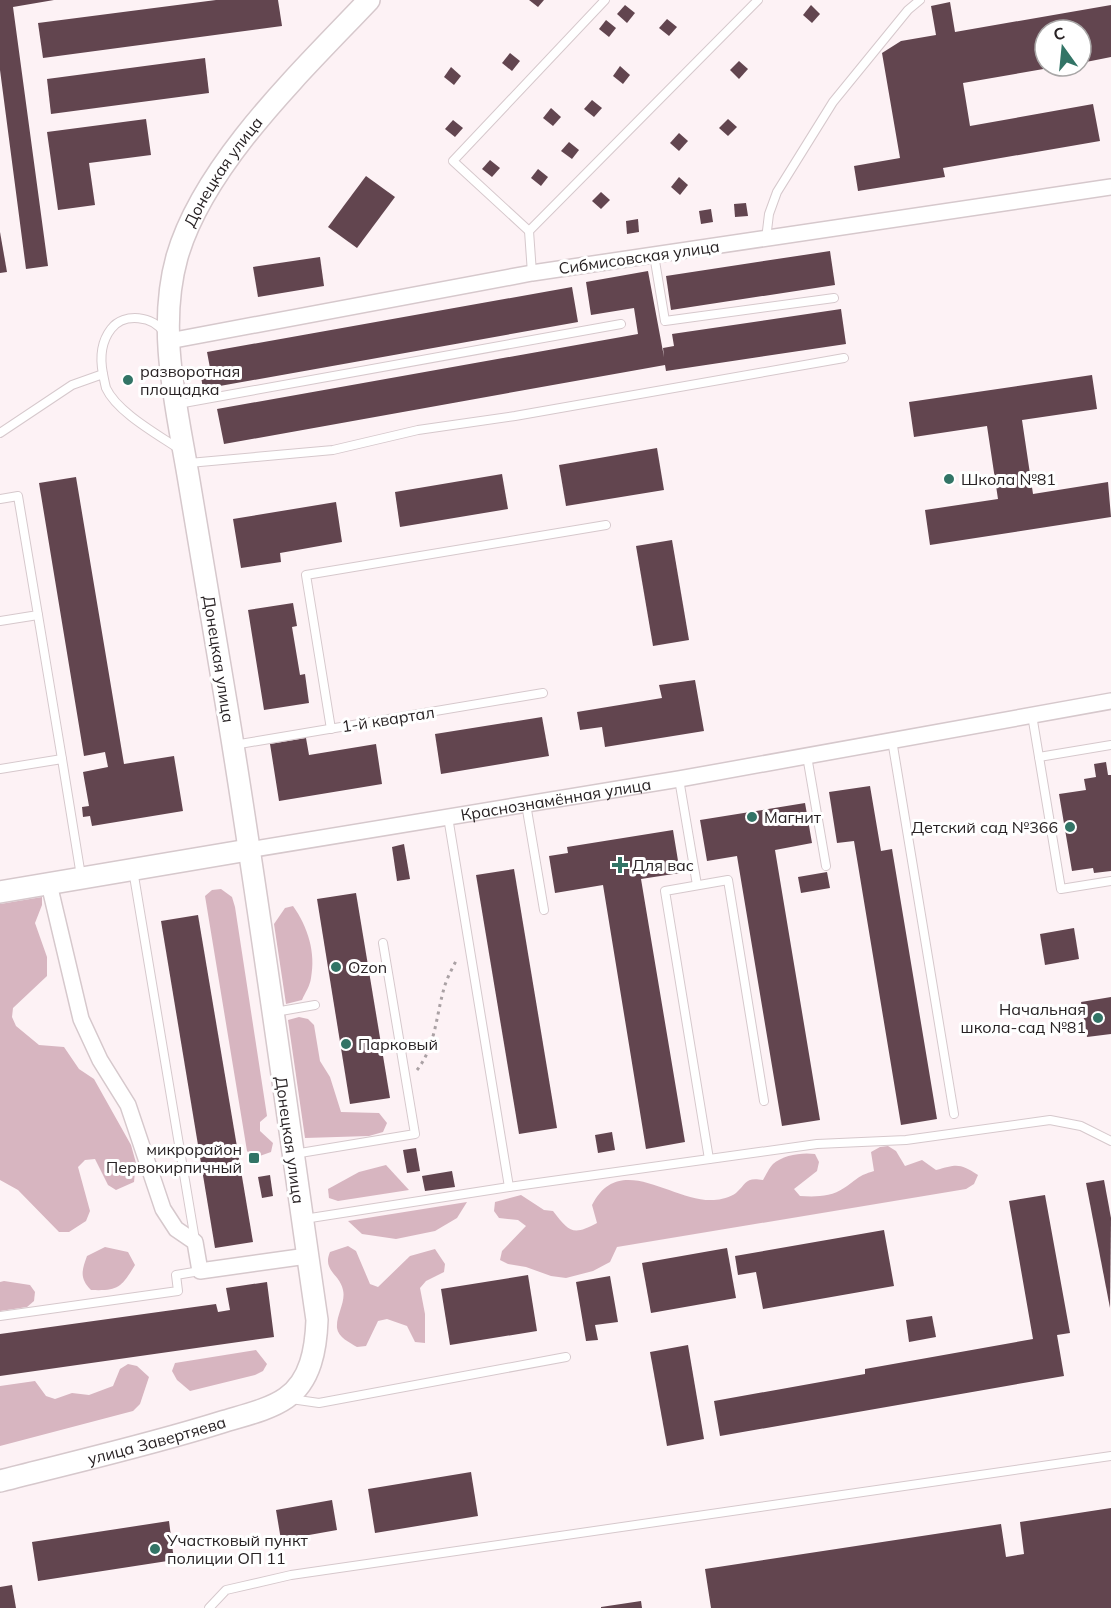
<svg xmlns="http://www.w3.org/2000/svg" width="1111" height="1608" viewBox="0 0 1111 1608" font-family="Mulish,sans-serif">
	<style>
		.forest { fill: #d7b5c0 }
		.building { fill: #62454f }
		.lines { fill: none; stroke-linecap: round; stroke-linejoin: round }
		.lane-casing { stroke: #d6c8cc; stroke-width: 10 }
		.street-casing { stroke: #d6c8cc; stroke-width: 18 }
		.secondary-casing { stroke: #d6c8cc; stroke-width: 24 }
		.path { stroke: #aaa1a4; stroke-width: 3; stroke-dasharray: 3 4.5; stroke-linecap: butt }
		.lane { stroke: #fff; stroke-width: 8 }
		.street { stroke: #fff; stroke-width: 15 }
		.secondary { stroke: #fff; stroke-width: 21 }
		.poi-dot { fill: #327466; stroke: #fff; stroke-width: 2 }
		.labels { text-anchor: middle; dominant-baseline: central; stroke-width: 6; stroke-linejoin: round; paint-order: stroke }
		.street-label { font-size: 16px; fill: #282224; stroke: #fff }
		.poi-label { font-size: 16px; fill: #282224; stroke: #fff; text-anchor: start }
	</style>
	<rect width="100%" height="100%" fill="#fdf2f5"/>
	<g class="forest">
		<path d="M 221,889 L 232,897 L 235,907 L 267,1116 L 260,1122 L 260,1131 L 273,1143 L 271,1152 L 254,1158 L 247,1151 L 205,896 L 212,890 Z"/>
		<path d="M 42,897 L 42,905 L 35,923 L 47,957 L 47,976 L 13,1008 L 12,1017 L 16,1026 L 39,1045 L 64,1047 L 79,1069 L 94,1079 L 131,1145 L 136,1163 L 134,1182 L 116,1190 L 108,1185 L 95,1159 L 85,1160 L 78,1167 L 90,1211 L 86,1221 L 69,1232 L 59,1232 L 18,1190 L 0,1180 L 0,904 Z"/>
		<path d="M 293,906 C 308,927 316,953 311,978 C 310,986 305,993 302,1000 L 286,1004 L 274,924 L 285,908 Z"/>
		<path d="M 299,1017 L 308,1019 L 314,1025 L 320,1061 L 330,1077 L 341,1112 L 379,1113 L 387,1123 L 383,1132 L 369,1136 L 305,1138 L 288,1020 Z"/>
		<path d="M 888,1146 L 896,1151 L 905,1166 L 922,1160 L 936,1170 C 957,1164 960,1163 978,1175 L 974,1184 L 966,1189 L 617,1247 L 610,1262 L 593,1271 L 566,1278 L 551,1276 L 526,1267 L 508,1264 L 500,1260 L 502,1251 L 526,1226 L 518,1220 L 499,1218 L 494,1211 L 495,1202 L 521,1195 L 544,1210 L 553,1211 C 569,1232 573,1236 597,1223 L 592,1205 C 620,1150 673,1203 714,1200 C 720,1200 731,1197 736,1193 C 747,1183 745,1177 763,1180 C 766,1175 769,1168 773,1164 C 783,1155 802,1152 815,1154 L 819,1162 L 817,1171 L 794,1189 L 800,1196 C 815,1197 831,1197 844,1188 C 858,1179 857,1176 874,1171 L 871,1152 L 880,1147 Z"/>
		<path d="M 386,1165 L 409,1190 L 338,1201 L 329,1198 L 328,1189 L 359,1172 Z"/>
		<path d="M 467,1202 L 457,1218 L 435,1231 L 396,1239 L 362,1234 L 348,1221 Z"/>
		<path d="M 348,1246 L 356,1251 L 370,1284 L 378,1287 L 410,1256 L 435,1249 L 445,1264 L 444,1272 L 426,1281 L 420,1288 L 425,1314 L 425,1343 L 415,1342 L 407,1326 L 387,1319 L 378,1321 L 366,1346 L 357,1347 C 350,1343 338,1337 337,1328 C 336,1315 346,1302 343,1290 C 340,1274 322,1271 330,1252 Z"/>
		<path d="M 105,1247 L 128,1252 L 135,1265 C 121,1288 118,1291 91,1290 C 79,1278 82,1270 87,1256 Z"/>
		<path d="M 4,1281 L 30,1285 L 35,1292 L 34,1301 L 27,1307 L 0,1311 L 0,1282 Z"/>
		<path d="M 256,1350 L 267,1364 L 263,1371 L 255,1375 L 190,1391 L 177,1380 L 172,1371 L 175,1363 Z"/>
		<path d="M 128,1364 L 137,1366 L 149,1377 L 140,1404 L 133,1411 L 0,1446 L 0,1386 L 35,1381 L 46,1396 L 55,1399 L 72,1393 L 89,1395 L 113,1386 L 120,1369 Z"/>
	</g>
	<g class="building">
		<path d="M 0,0 L 54,0 L 13,7 L 48,266 L 26,269 L 0,70 Z"/>
		<path d="M 216,0 L 278,0 L 282,26 L 43,58 L 38,23 Z"/>
		<path d="M 529,0 L 544,0 L 538,7 Z"/>
		<path d="M 950,2 L 955,32 L 1111,5 L 1111,57 L 1081,63 L 1081,30 L 1045,30 L 1045,66 L 1055,67 L 963,83 L 970,126 L 1093,104 L 1100,141 L 943,168 L 945,177 L 858,191 L 854,166 L 900,158 L 882,53 L 901,41 L 936,35 L 931,6 Z"/>
		<path d="M 625,5 L 635,13 L 627,23 L 617,14 Z"/>
		<path d="M 811,5 L 820,14 L 812,23 L 803,15 Z"/>
		<path d="M 667,19 L 677,27 L 669,36 L 659,28 Z"/>
		<path d="M 606,20 L 616,28 L 609,37 L 599,29 Z"/>
		<path d="M 510,53 L 520,61 L 512,71 L 502,63 Z"/>
		<path d="M 205,58 L 209,93 L 51,114 L 47,79 Z"/>
		<path d="M 739,61 L 748,69 L 739,79 L 730,70 Z"/>
		<path d="M 620,66 L 630,75 L 623,84 L 613,76 Z"/>
		<path d="M 451,67 L 461,76 L 454,85 L 444,77 Z"/>
		<path d="M 592,100 L 602,108 L 594,117 L 584,109 Z"/>
		<path d="M 551,108 L 561,117 L 553,126 L 543,118 Z"/>
		<path d="M 146,119 L 151,155 L 89,163 L 95,205 L 58,210 L 47,132 Z"/>
		<path d="M 728,119 L 737,127 L 728,136 L 719,128 Z"/>
		<path d="M 453,120 L 463,128 L 455,137 L 445,129 Z"/>
		<path d="M 679,133 L 688,141 L 679,151 L 670,143 Z"/>
		<path d="M 569,142 L 579,150 L 572,159 L 561,151 Z"/>
		<path d="M 490,160 L 500,168 L 492,177 L 482,169 Z"/>
		<path d="M 538,169 L 548,177 L 541,186 L 531,178 Z"/>
		<path d="M 366,176 L 395,197 L 357,248 L 328,227 Z"/>
		<path d="M 679,177 L 688,185 L 680,195 L 671,187 Z"/>
		<path d="M 601,192 L 610,200 L 601,209 L 592,201 Z"/>
		<path d="M 746,203 L 748,216 L 735,217 L 734,204 Z"/>
		<path d="M 711,209 L 713,222 L 701,224 L 699,211 Z"/>
		<path d="M 638,219 L 639,232 L 627,234 L 626,221 Z"/>
		<path d="M 0,232 L 7,272 L 0,273 Z"/>
		<path d="M 830,251 L 835,285 L 671,310 L 666,276 Z"/>
		<path d="M 320,257 L 324,286 L 258,297 L 253,267 Z"/>
		<path d="M 648,271 L 664,357 L 663,348 L 674,346 L 672,334 L 841,309 L 846,344 L 666,371 L 665,365 L 224,444 L 217,409 L 638,334 L 634,308 L 591,315 L 586,282 Z"/>
		<path d="M 572,287 L 578,322 L 203,389 L 200,370 L 210,368 L 207,352 Z"/>
		<path d="M 1092,375 L 1097,409 L 1022,420 L 1033,494 L 1108,482 L 1111,517 L 930,545 L 925,510 L 998,499 L 987,426 L 914,437 L 909,402 Z"/>
		<path d="M 657,448 L 664,490 L 566,506 L 559,465 Z"/>
		<path d="M 502,474 L 508,509 L 400,527 L 395,492 Z"/>
		<path d="M 76,477 L 124,764 L 174,756 L 183,811 L 92,826 L 90,816 L 83,817 L 82,807 L 89,806 L 83,772 L 108,767 L 105,752 L 84,756 L 39,483 Z"/>
		<path d="M 336,502 L 342,542 L 280,553 L 281,562 L 241,568 L 233,519 Z"/>
		<path d="M 672,540 L 689,640 L 653,646 L 636,546 Z"/>
		<path d="M 293,603 L 297,626 L 292,627 L 300,675 L 305,674 L 309,703 L 264,710 L 248,610 Z"/>
		<path d="M 695,680 L 704,731 L 605,747 L 602,727 L 580,730 L 577,712 L 662,698 L 659,685 Z"/>
		<path d="M 542,717 L 549,756 L 441,774 L 435,734 Z"/>
		<path d="M 306,738 L 309,755 L 376,744 L 382,784 L 279,801 L 270,744 Z"/>
		<path d="M 1106,762 L 1108,775 L 1111,775 L 1111,871 L 1094,873 L 1093,868 L 1072,871 L 1059,794 L 1086,790 L 1084,779 L 1096,777 L 1094,764 Z"/>
		<path d="M 870,786 L 881,851 L 892,849 L 937,1119 L 901,1125 L 854,841 L 837,843 L 829,792 Z"/>
		<path d="M 805,803 L 812,843 L 775,850 L 820,1120 L 782,1126 L 737,856 L 707,861 L 700,820 Z"/>
		<path d="M 673,830 L 680,873 L 641,879 L 685,1142 L 646,1149 L 603,885 L 555,893 L 549,856 L 568,853 L 567,847 Z"/>
		<path d="M 404,844 L 410,879 L 397,881 L 392,847 Z"/>
		<path d="M 514,869 L 557,1128 L 519,1134 L 476,875 Z"/>
		<path d="M 827,872 L 830,888 L 801,893 L 798,877 Z"/>
		<path d="M 356,893 L 390,1098 L 350,1104 L 317,899 Z"/>
		<path d="M 198,915 L 253,1242 L 215,1248 L 161,921 Z"/>
		<path d="M 1074,928 L 1079,959 L 1045,965 L 1040,934 Z"/>
		<path d="M 1111,997 L 1111,1034 L 1087,1037 L 1081,1002 Z"/>
		<path d="M 612,1132 L 615,1150 L 598,1153 L 595,1135 Z"/>
		<path d="M 416,1148 L 420,1171 L 407,1173 L 403,1150 Z"/>
		<path d="M 452,1171 L 455,1187 L 425,1191 L 422,1176 Z"/>
		<path d="M 270,1175 L 273,1196 L 262,1198 L 258,1177 Z"/>
		<path d="M 1104,1180 L 1111,1218 L 1110,1308 L 1086,1183 Z"/>
		<path d="M 1045,1195 L 1070,1333 L 1057,1335 L 1064,1376 L 720,1436 L 714,1401 L 865,1374 L 865,1369 L 1033,1339 L 1009,1201 Z"/>
		<path d="M 884,1230 L 894,1286 L 763,1309 L 756,1272 L 738,1275 L 735,1256 Z"/>
		<path d="M 727,1248 L 736,1298 L 651,1313 L 642,1263 Z"/>
		<path d="M 528,1275 L 537,1331 L 450,1345 L 441,1289 Z"/>
		<path d="M 610,1276 L 618,1322 L 595,1325 L 598,1340 L 586,1341 L 576,1282 Z"/>
		<path d="M 267,1282 L 274,1337 L 0,1376 L 0,1334 L 216,1304 L 218,1312 L 230,1310 L 226,1288 Z"/>
		<path d="M 932,1316 L 936,1337 L 909,1342 L 906,1320 Z"/>
		<path d="M 688,1345 L 704,1439 L 667,1446 L 650,1352 Z"/>
		<path d="M 471,1472 L 478,1516 L 375,1533 L 368,1489 Z"/>
		<path d="M 332,1500 L 337,1530 L 281,1540 L 276,1510 Z"/>
		<path d="M 1111,1508 L 1111,1608 L 711,1608 L 705,1569 L 1001,1524 L 1006,1557 L 1024,1554 L 1020,1522 Z"/>
		<path d="M 169,1521 L 174,1560 L 38,1581 L 32,1542 Z"/>
		<path d="M 12,1585 L 16,1608 L 0,1608 L 0,1587 Z"/>
		<path d="M 641,1601 L 642,1608 L 601,1608 L 601,1607 Z"/>
	</g>
	<g class="lines">
		<defs>
			<g id="lane">
				<path d="M 529,231 L 453,161 L 605,0"/>
				<path d="M 766,239 L 769,214 L 777,192 L 833,102 L 908,10 L 920,0"/>
				<path d="M 654,255 L 665,321 L 834,298"/>
				<path d="M 532,273 L 529,231 L 758,0"/>
				<path d="M 103,374 C 100,359 101,342 111,329 C 124,312 154,316 164,333"/>
				<path d="M 178,404 L 621,324"/>
				<path d="M 0,433 L 72,385 L 103,374 C 104,379 105,384 106,388 C 117,412 157,434 179,449"/>
				<path d="M 189,463 L 333,450 L 418,430 L 515,416 L 844,358"/>
				<path d="M 0,499 L 18,496 L 38,615 L 0,621"/>
				<path d="M 38,615 L 62,759"/>
				<path d="M 1032,715 L 1061,889 L 1111,881"/>
				<path d="M 331,729 L 306,575 L 606,525"/>
				<path d="M 892,740 L 954,1114"/>
				<path d="M 234,745 L 543,693"/>
				<path d="M 807,756 L 826,866"/>
				<path d="M 1039,757 L 1111,745"/>
				<path d="M 0,769 L 62,759 L 81,876"/>
				<path d="M 679,779 L 697,885"/>
				<path d="M 526,804 L 544,910"/>
				<path d="M 448,817 L 509,1187"/>
				<path d="M 133,870 L 195,1240"/>
				<path d="M 275,1012 L 315,1005"/>
				<path d="M 294,1154 L 415,1134 L 383,943"/>
				<path d="M 709,1159 L 665,891 L 728,880 L 764,1101"/>
				<path d="M 304,1219 L 509,1187 L 817,1144 L 906,1140 L 1050,1120 L 1081,1126 L 1111,1141"/>
				<path d="M 0,1316 L 178,1291 L 176,1275 L 200,1271"/>
				<path d="M 291,1399 L 319,1403 L 566,1357"/>
				<path d="M 209,1608 L 226,1590 L 291,1575 L 1111,1456"/>
			</g>
			<g id="street">
				<path d="M 169,341 L 532,273 L 1111,187"/>
				<path id="s1" d="M 248,850 L 679,779 L 1111,701"/>
				<path d="M 49,884 L 81,1019 L 100,1060 L 128,1105 L 163,1209 L 176,1229 L 195,1242 L 200,1271 L 307,1256"/>
			</g>
			<g id="secondary">
				<path d="M 0,892 L 248,850"/>
				<path id="s2" d="M 0,1481 C 74,1462 149,1445 222,1422 C 241,1416 269,1410 286,1398 C 311,1381 316,1348 317,1320 C 287,1114 260,907 226,702 C 214,630 202,558 190,487 C 178,412 156,332 177,257 C 204,163 303,70 369,0"/>
			</g>
		</defs>
		<use href="#lane" class="lane-casing"/>
		<use href="#street" class="street-casing"/>
		<use href="#secondary" class="secondary-casing"/>
		<path class="path" d="M 417,1070 C 436,1046 436,1014 445,985 C 448,976 453,967 457,959"/>
		<use href="#lane" class="lane"/>
		<use href="#street" class="street"/>
		<use href="#secondary" class="secondary"/>
	</g>
	<g class="poi-dot">
		<circle cx="128" cy="380" r="6"/>
		<circle cx="949" cy="479" r="6"/>
		<circle cx="752" cy="817" r="6"/>
		<circle cx="1070" cy="827" r="6"/>
		<path d="M617 856h6v6h6v6h-6v6h-6v-6h-6v-6h6z"/>
		<circle cx="336" cy="967" r="6"/>
		<circle cx="1098" cy="1018" r="6"/>
		<circle cx="346" cy="1044" r="6"/>
		<rect x="248" y="1152" width="12" height="12" rx="3"/>
		<circle cx="155" cy="1549" r="6"/>
	</g>
	<g class="labels">
		<g class="street-label">
			<text stroke="none"><textPath href="#s2" startOffset="1558">Донецкая улица</textPath></text>
			<text transform="translate(639 257) rotate(-8)">Сибмисовская улица</text>
			<text transform="translate(219 659) rotate(81)">Донецкая улица</text>
			<text transform="translate(388 719) rotate(-9)">1-й квартал</text>
			<text stroke="none"><textPath href="#s1" startOffset="312">Краснознамённая улица</textPath></text>
			<text transform="translate(290 1140) rotate(82)">Донецкая улица</text>
			<text stroke="none"><textPath href="#s2" startOffset="162">улица Завертяева</textPath></text>
		</g>
		<g class="poi-label">
			<text x="140" y="371">разворотная<tspan x="140" dy="18">площадка</tspan></text>
			<text x="961" y="479">Школа №81</text>
			<text x="764" y="817">Магнит</text>
			<text x="1058" y="827" text-anchor="end">Детский сад №366</text>
			<text x="632" y="865">Для вас</text>
			<text x="348" y="967">Ozon</text>
			<text x="1086" y="1009" text-anchor="end">Начальная<tspan x="1086" dy="18">школа-сад №81</tspan></text>
			<text x="358" y="1044">Парковый</text>
			<text x="242" y="1149" text-anchor="end">микрорайон<tspan x="242" dy="18">Первокирпичный</tspan></text>
			<text x="167" y="1540">Участковый пункт<tspan x="167" dy="18">полиции ОП 11</tspan></text>
		</g>
	</g>
	<g transform="translate(1063 48) rotate(345)"><circle r="28" fill="#ffffff" stroke="#a9a7a7" stroke-width="1.5"/>
	<path d="M0-4.5L10 22L0 15L-10 22Z" fill="#327466"/>
	<text y="-9" font-size="16" font-weight="bold" text-anchor="middle" fill="#282224">С</text>
	</g>
</svg>
